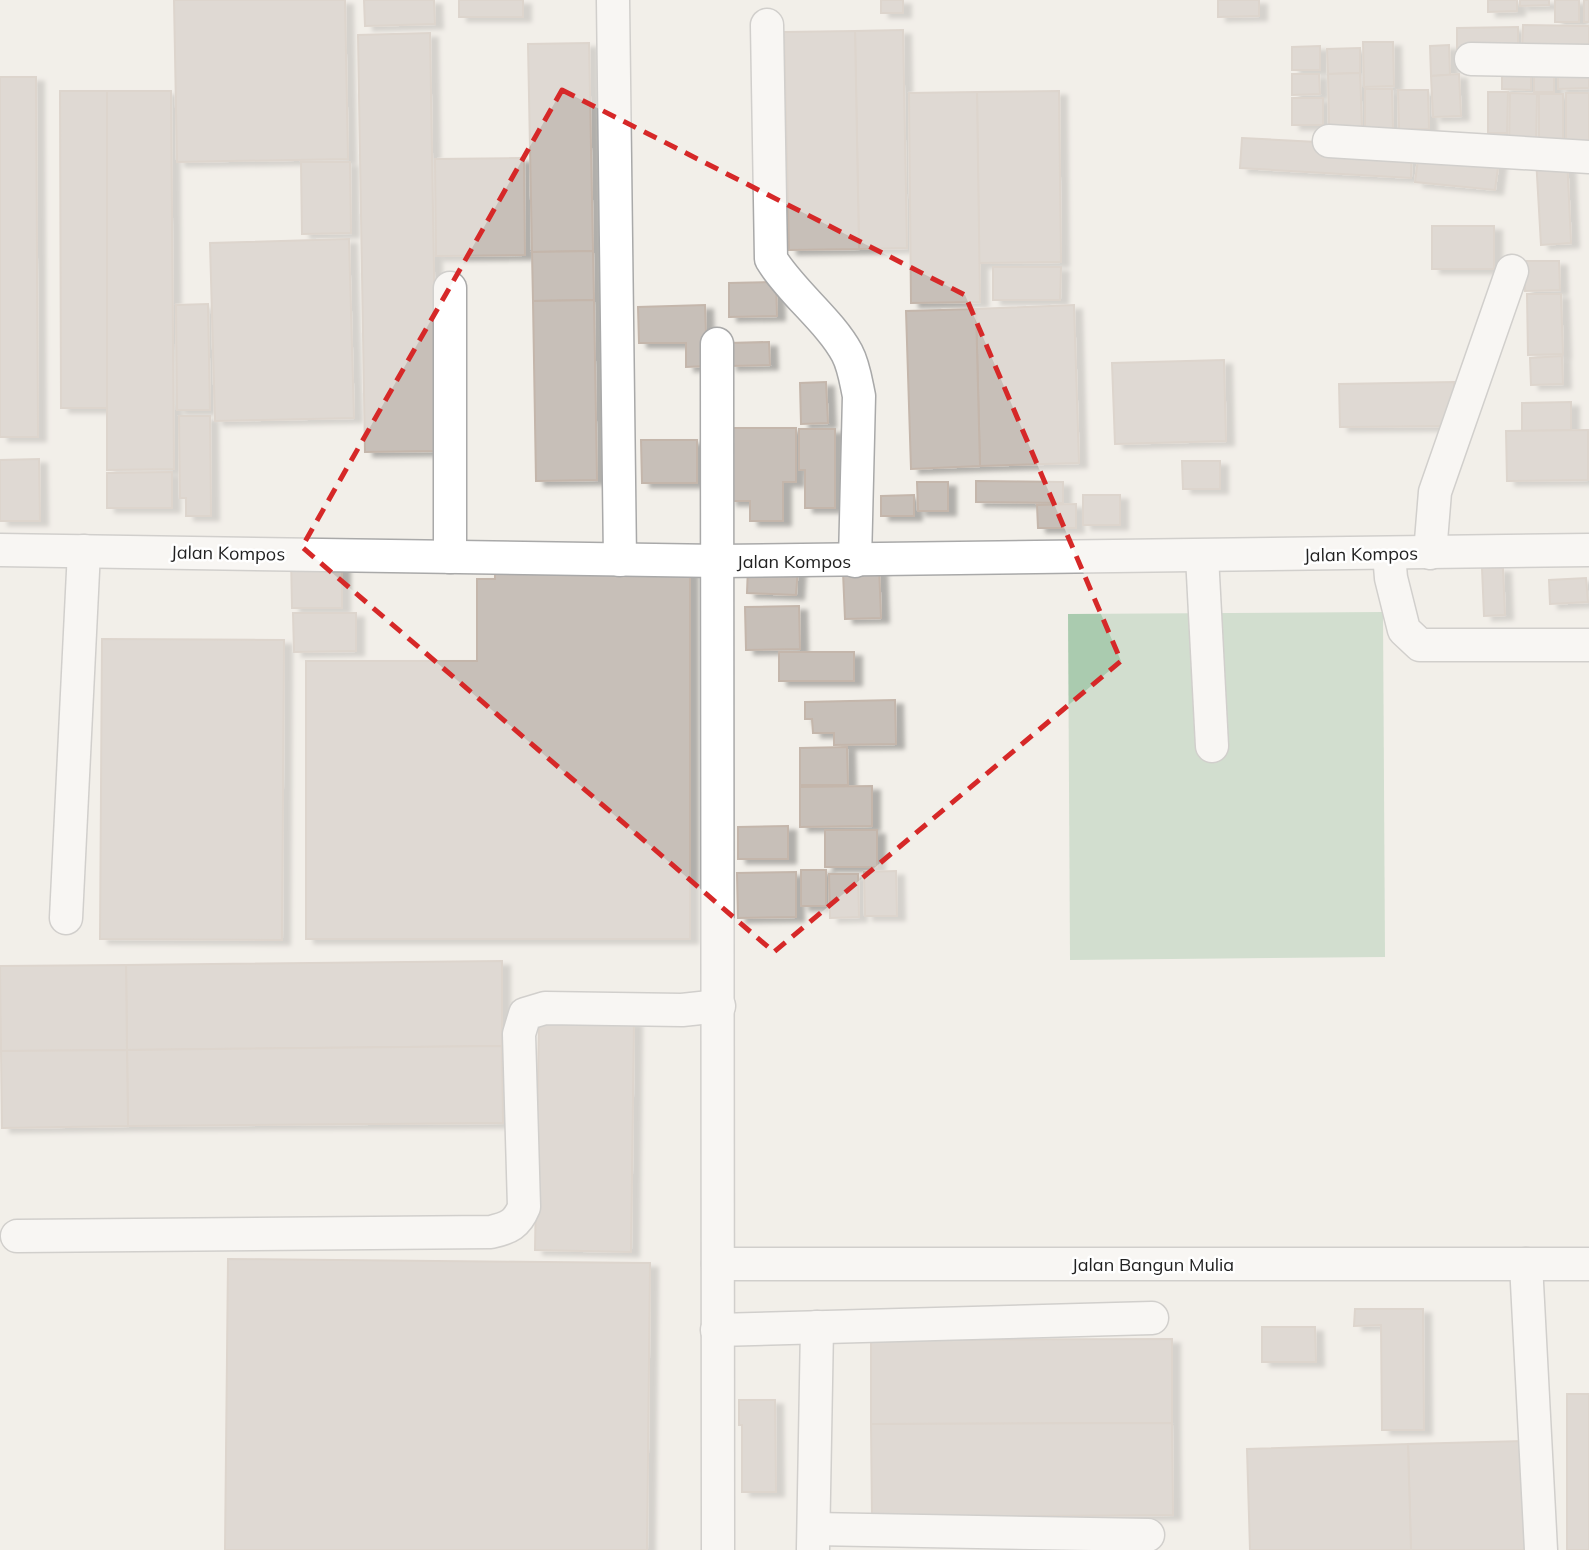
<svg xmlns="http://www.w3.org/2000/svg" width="1589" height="1550" viewBox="0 0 1589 1550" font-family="Mulish,sans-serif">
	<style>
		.cemetery { fill: #aacbaf }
		.building { fill: #c7bfb8; stroke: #c4b6ab; stroke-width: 2; filter: url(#shadow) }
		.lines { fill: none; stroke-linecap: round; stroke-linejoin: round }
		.minor-casing { stroke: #a9a9a9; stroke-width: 35 }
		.minor { stroke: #fff; stroke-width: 32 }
		.marked { fill: none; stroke: #d62828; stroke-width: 5; stroke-dasharray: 14 9; stroke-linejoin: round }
		.labels { text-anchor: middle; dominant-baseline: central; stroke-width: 5; stroke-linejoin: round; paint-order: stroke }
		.street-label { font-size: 18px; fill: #222; stroke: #fff }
	</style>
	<defs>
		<filter id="shadow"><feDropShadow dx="8" dy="4.5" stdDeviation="2" flood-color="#0004"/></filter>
	</defs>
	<rect width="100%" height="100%" fill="#f2efe9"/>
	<path class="cemetery" d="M 1383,612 L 1385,957 L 1070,960 L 1068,614 Z"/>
	<g class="building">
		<path d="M 174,0 L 345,0 L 348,159 L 177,162 Z"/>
		<path d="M 364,0 L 434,0 L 435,24 L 365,26 Z"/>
		<rect x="459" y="0" width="64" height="17"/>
		<rect x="881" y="0" width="22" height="13"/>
		<path d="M 1218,0 L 1259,0 L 1259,16 L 1218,17 Z"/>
		<path d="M 1488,0 L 1517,0 L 1517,11 L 1488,12 Z"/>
		<path d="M 1520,0 L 1549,0 L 1549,5 L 1520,6 Z"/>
		<rect x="1555" y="0" width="24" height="22"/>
		<rect x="1584" y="0" width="5" height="22"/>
		<path d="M 1523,25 L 1589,26 L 1589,57 L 1522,55 Z"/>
		<path d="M 1518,27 L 1518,53 L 1457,54 L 1457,28 Z"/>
		<path d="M 903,30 L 907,248 L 859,249 L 855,31 Z"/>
		<path d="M 855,31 L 859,249 L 789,250 L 784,32 Z"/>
		<path d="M 430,33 L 437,451 L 365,452 L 358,35 Z"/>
		<path d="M 1363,42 L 1393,42 L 1394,86 L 1364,87 Z"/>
		<path d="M 589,43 L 593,251 L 532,252 L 528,44 Z"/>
		<path d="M 1449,45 L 1450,75 L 1431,76 L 1430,46 Z"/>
		<path d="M 1320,46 L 1320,70 L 1292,70 L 1292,47 Z"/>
		<path d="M 1360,48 L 1360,73 L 1328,74 L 1327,49 Z"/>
		<path d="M 1502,65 L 1531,65 L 1531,90 L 1502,89 Z"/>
		<rect x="1534" y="65" width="20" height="27"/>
		<path d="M 1558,65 L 1589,65 L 1589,88 L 1558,89 Z"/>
		<path d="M 1360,73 L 1362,127 L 1329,128 L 1328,74 Z"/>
		<path d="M 1292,74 L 1319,74 L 1320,94 L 1292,95 Z"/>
		<path d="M 1459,74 L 1461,116 L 1433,117 L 1431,76 Z"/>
		<path d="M 0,77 L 36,77 L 38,437 L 0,437 Z"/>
		<path d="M 1365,89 L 1392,89 L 1393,129 L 1365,130 Z"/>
		<path d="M 1398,90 L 1428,90 L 1429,129 L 1399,129 Z"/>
		<path d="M 60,91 L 107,91 L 108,408 L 61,408 Z"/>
		<path d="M 107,91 L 171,91 L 174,469 L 107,470 Z"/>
		<path d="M 1059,91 L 1061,262 L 979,263 L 977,92 Z"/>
		<path d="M 977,92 L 980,302 L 911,303 L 909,93 Z"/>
		<path d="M 1488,92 L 1508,92 L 1507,133 L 1488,133 Z"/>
		<path d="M 1510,93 L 1537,94 L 1536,148 L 1509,148 Z"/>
		<rect x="1566" y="93" width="23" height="56"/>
		<path d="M 1539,94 L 1563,94 L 1563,151 L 1539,150 Z"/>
		<rect x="1292" y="98" width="31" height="27"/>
		<path d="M 1242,138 L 1412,147 L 1411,178 L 1240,168 Z"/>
		<path d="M 1419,151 L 1499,160 L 1495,190 L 1415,182 Z"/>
		<path d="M 1567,156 L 1571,243 L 1541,245 L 1536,158 Z"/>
		<path d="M 524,158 L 525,255 L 436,256 L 435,159 Z"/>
		<path d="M 301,162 L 350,162 L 351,233 L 302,234 Z"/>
		<rect x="1432" y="226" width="62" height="43"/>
		<path d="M 349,239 L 354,418 L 215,421 L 210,243 Z"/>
		<path d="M 593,251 L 594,300 L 533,301 L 532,252 Z"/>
		<path d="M 1525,261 L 1559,261 L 1560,290 L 1525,291 Z"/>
		<path d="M 993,267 L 1061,267 L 1060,300 L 993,300 Z"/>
		<path d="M 776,282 L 777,316 L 729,317 L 729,283 Z"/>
		<path d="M 1527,294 L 1561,294 L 1563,354 L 1528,355 Z"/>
		<path d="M 594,300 L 597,480 L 536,481 L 533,301 Z"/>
		<path d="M 208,304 L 210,410 L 177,410 L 176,305 Z"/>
		<path d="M 705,305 L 707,366 L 686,367 L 686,343 L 639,343 L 638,307 Z"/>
		<path d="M 1074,305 L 1079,463 L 980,466 L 976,309 Z"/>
		<path d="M 976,309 L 980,466 L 911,469 L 906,311 Z"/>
		<path d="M 769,342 L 770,365 L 729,366 L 729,343 Z"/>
		<path d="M 1562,356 L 1563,384 L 1531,385 L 1530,358 Z"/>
		<path d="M 1224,360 L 1226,441 L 1115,444 L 1112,363 Z"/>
		<path d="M 826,382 L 828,423 L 801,424 L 800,383 Z"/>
		<path d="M 1454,382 L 1454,426 L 1340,427 L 1339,384 Z"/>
		<path d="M 1571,402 L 1571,430 L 1522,431 L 1522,403 Z"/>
		<path d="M 179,416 L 210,416 L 211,516 L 186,516 L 186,498 L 180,498 Z"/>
		<path d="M 729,428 L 796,428 L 796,482 L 783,482 L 783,521 L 750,521 L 750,501 L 729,501 Z"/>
		<path d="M 799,429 L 835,429 L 835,508 L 805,508 L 805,470 L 799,470 Z"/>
		<path d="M 1588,430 L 1588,480 L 1507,481 L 1506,431 Z"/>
		<path d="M 641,440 L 697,440 L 697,483 L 642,483 Z"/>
		<path d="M 39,459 L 40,521 L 0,521 L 0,460 Z"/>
		<path d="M 1182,461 L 1220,461 L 1220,489 L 1183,489 Z"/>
		<path d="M 172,472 L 172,508 L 107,508 L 107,473 Z"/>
		<path d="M 976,481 L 1063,482 L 1063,503 L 976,502 Z"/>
		<path d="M 917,482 L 948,482 L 948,511 L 918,511 Z"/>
		<path d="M 914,495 L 914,516 L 881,516 L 881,496 Z"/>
		<rect x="1083" y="495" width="37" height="30"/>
		<path d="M 1076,504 L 1076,528 L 1038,528 L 1037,505 Z"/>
		<path d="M 291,556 L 342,556 L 342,608 L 292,608 Z"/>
		<path d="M 879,565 L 881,618 L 845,619 L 843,572 Z"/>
		<path d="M 748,566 L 798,568 L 796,595 L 747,593 Z"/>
		<path d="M 1482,568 L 1503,568 L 1505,615 L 1484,616 Z"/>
		<path d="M 495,570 L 690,570 L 690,939 L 306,939 L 306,661 L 477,661 L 477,579 L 495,579 Z"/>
		<path d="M 1586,578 L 1588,602 L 1550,604 L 1549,580 Z"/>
		<path d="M 799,606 L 800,649 L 746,650 L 745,607 Z"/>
		<path d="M 293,613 L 356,613 L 356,651 L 294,652 Z"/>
		<path d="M 102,639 L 284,640 L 282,940 L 100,939 Z"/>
		<rect x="779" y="652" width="75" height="29"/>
		<path d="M 895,700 L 896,744 L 834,745 L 834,733 L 813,733 L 812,719 L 805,719 L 805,702 Z"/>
		<path d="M 847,747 L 848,785 L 800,785 L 800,748 Z"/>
		<path d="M 872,786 L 872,826 L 800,827 L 800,787 Z"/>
		<path d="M 788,826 L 788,859 L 738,859 L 738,827 Z"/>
		<rect x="825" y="830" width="52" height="37"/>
		<rect x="801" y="870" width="25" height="36"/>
		<path d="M 896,871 L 897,916 L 865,916 L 864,872 Z"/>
		<path d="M 796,872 L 796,917 L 738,918 L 737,873 Z"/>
		<path d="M 829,874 L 858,874 L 859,917 L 830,918 Z"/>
		<path d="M 502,961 L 502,1046 L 127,1050 L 126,965 Z"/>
		<path d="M 126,965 L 127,1050 L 1,1051 L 0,966 Z"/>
		<path d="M 539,1020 L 634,1021 L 631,1252 L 535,1250 Z"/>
		<path d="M 502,1046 L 503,1123 L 128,1126 L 127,1050 Z"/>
		<path d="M 127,1050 L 128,1126 L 2,1128 L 1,1051 Z"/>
		<path d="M 228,1259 L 650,1263 L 647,1550 L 225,1550 Z"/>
		<path d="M 1355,1309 L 1423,1309 L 1424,1430 L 1382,1430 L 1381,1325 L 1354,1326 Z"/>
		<path d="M 1262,1327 L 1315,1327 L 1316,1362 L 1262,1362 Z"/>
		<path d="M 1172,1339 L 1172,1423 L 871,1424 L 871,1340 Z"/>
		<rect x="1567" y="1394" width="22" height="156"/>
		<path d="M 739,1400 L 775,1400 L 776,1492 L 742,1492 L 742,1425 L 739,1425 Z"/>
		<path d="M 1172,1423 L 1173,1515 L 872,1517 L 871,1424 Z"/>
		<path d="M 1524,1441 L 1527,1550 L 1411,1550 L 1408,1444 Z"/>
		<path d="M 1408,1444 L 1411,1550 L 1250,1550 L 1247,1449 Z"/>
	</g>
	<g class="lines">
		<defs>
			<g id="minor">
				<path d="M 613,0 L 620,560"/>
				<path d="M 767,25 L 771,259 C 791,292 830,321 847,353 C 854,366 856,382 859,396 L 855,561"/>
				<path d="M 1471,59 L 1589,61"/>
				<path d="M 1329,141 L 1589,157"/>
				<path d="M 450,288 L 450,557"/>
				<path d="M 717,344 L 718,1550"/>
				<path d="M 0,550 L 719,561 L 1589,550"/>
				<path d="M 1430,553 L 1435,492 L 1512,271"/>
				<path d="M 1389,554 L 1391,578 L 1404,630 L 1420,645 L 1589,645"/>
				<path d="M 1202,556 L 1212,746"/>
				<path d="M 66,918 L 84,551"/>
				<path d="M 17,1236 L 491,1232 C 509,1228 517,1224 524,1207 L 519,1034 L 525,1014 L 545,1008 L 682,1010 L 719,1006"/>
				<path d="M 718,1264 L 1589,1264"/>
				<path d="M 1526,1264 L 1541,1550"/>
				<path d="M 717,1330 L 1152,1318"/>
				<path d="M 814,1529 L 1148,1535"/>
				<path d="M 813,1549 L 817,1327"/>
			</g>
		</defs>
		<use href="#minor" class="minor-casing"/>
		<use href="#minor" class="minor"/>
	</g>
	<path d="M0 0H1589V1550H0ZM 562,90 L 965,295 L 1121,661 L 774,952 L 302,547 Z" fill="#f2efe9" fill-opacity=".55" fill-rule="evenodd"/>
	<path class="marked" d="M 562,90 L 965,295 L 1121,661 L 774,952 L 302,547 Z"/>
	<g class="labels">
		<g class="street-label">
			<text transform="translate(228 553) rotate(1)">Jalan Kompos</text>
			<text transform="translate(1361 554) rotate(-1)">Jalan Kompos</text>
			<text x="794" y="561">Jalan Kompos</text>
			<text x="1153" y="1264">Jalan Bangun Mulia</text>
		</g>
	</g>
</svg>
